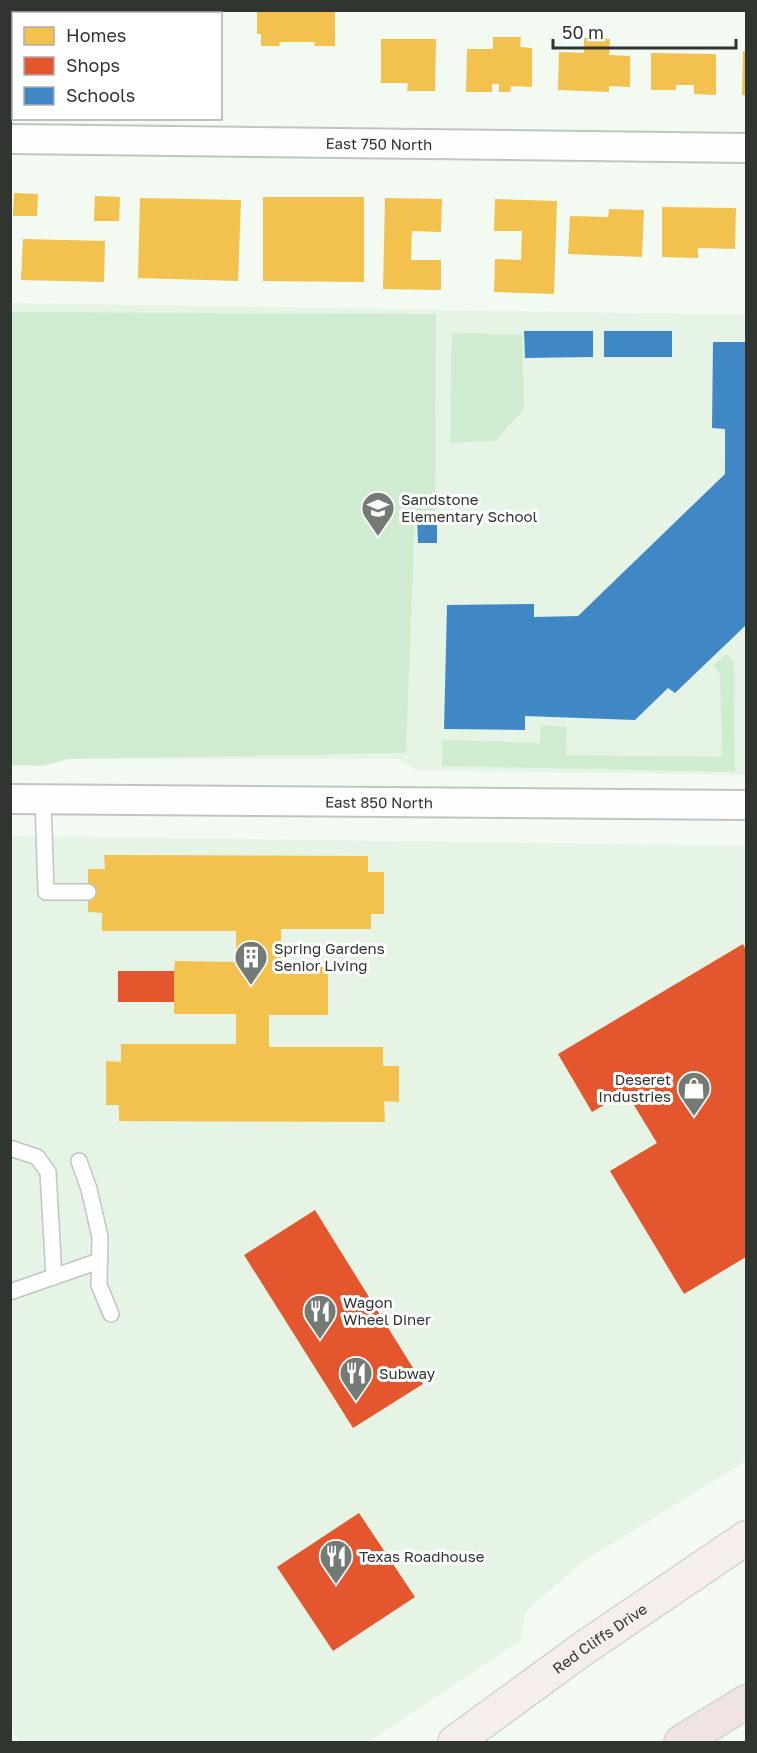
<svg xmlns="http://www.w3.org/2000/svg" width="757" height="1753" viewBox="0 0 757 1753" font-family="'Golos Text',sans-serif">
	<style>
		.built { fill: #e6f4e5 }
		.green { fill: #d0ecd0 }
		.homes { fill: #f2c14e }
		.shops { fill: #e4572e }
		.schools { fill: #3f88c5 }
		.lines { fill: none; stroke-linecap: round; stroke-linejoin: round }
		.lane-casing { stroke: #bfc5bf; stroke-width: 18 }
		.street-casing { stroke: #bfc5bf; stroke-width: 32 }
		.primary-casing { stroke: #d1d5d1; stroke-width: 36 }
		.highway-casing { stroke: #d1d5d1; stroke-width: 36 }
		.lane { stroke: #fdfefd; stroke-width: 15 }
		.street { stroke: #fdfefd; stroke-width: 28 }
		.primary { stroke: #f5eeed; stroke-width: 33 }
		.highway { stroke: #f0e4e3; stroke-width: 33 }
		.labels { text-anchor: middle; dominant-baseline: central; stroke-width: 6; stroke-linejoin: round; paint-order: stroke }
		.street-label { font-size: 15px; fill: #303530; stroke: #fff }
		.poi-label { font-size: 15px; fill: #303530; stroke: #fff; text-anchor: start }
	</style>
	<rect width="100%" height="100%" fill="#f2faf2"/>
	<g class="built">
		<path d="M 10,303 L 746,315 L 746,775 L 417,770 L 398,759 L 11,759 Z"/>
		<path d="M 10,836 L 746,846 L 746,1461 L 582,1562 L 525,1612 L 521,1640 L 368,1742 L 19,1742 L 11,1725 Z"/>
	</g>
	<g class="green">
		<path d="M 11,312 L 436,314 L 435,511 L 415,511 L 406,753 L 68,759 L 43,766 L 11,765 Z"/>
		<path d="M 452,333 L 522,335 L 524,409 L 495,441 L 450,443 Z"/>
		<path d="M 727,654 L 734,663 L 735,772 L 442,766 L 442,740 L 540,743 L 541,725 L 567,727 L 566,755 L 722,757 L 720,674 L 713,665 Z"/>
	</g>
	<g class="homes">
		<path d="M 10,10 L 86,10 L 86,14 L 14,14 L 14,44 L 11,44 Z"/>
		<rect x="132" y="10" width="79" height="4"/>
		<path d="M 257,10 L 335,10 L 335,46 L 314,46 L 315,42 L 280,42 L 279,46 L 261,46 L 261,34 L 257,34 Z"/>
		<path d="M 493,37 L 521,37 L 520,47 L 532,48 L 532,87 L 511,86 L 510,92 L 499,92 L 499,84 L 492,84 L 492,92 L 466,92 L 467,49 L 493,49 Z"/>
		<path d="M 584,38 L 610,39 L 609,55 L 630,56 L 630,87 L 609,86 L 609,92 L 558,90 L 559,52 L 584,53 Z"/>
		<path d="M 381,39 L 436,39 L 435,91 L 407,91 L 408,83 L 381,83 Z"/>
		<path d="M 743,51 L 746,51 L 746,95 L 742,95 Z"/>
		<path d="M 651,53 L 716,54 L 716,95 L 694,94 L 694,85 L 676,85 L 676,90 L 651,90 Z"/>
		<path d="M 14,193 L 38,194 L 37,216 L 13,216 Z"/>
		<path d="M 95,196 L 120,197 L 119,221 L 94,221 Z"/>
		<path d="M 263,197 L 364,197 L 364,282 L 263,281 Z"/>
		<path d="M 140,198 L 241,200 L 238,281 L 138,278 Z"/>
		<path d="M 385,198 L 442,199 L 441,232 L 412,231 L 411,260 L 441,260 L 441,290 L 383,289 Z"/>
		<path d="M 495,199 L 557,201 L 554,294 L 494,292 L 495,259 L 521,260 L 522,231 L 494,231 Z"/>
		<path d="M 662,207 L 736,208 L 735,249 L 698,248 L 698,258 L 662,257 Z"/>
		<path d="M 609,209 L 644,210 L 642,257 L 568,254 L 570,216 L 608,217 Z"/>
		<path d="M 23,239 L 105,241 L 104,282 L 21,280 Z"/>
		<path d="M 104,855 L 368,856 L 368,872 L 384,872 L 384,914 L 371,914 L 371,929 L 281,929 L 281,965 L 328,965 L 328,1015 L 269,1015 L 269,1047 L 383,1047 L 383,1066 L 399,1066 L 399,1102 L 384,1101 L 385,1122 L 119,1121 L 119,1105 L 106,1105 L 106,1061 L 121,1062 L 121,1044 L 236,1044 L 236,1014 L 174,1014 L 174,971 L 175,961 L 236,962 L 236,931 L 102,931 L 102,913 L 88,912 L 88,869 L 105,869 Z"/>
	</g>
	<g class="shops">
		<path d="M 743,944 L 746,950 L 746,1257 L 684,1294 L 610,1171 L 657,1143 L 626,1092 L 592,1112 L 558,1054 Z"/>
		<rect x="118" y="971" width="56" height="31"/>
		<path d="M 315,1210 L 423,1384 L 353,1428 L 244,1255 Z"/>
		<path d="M 359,1513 L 415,1597 L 333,1651 L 277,1567 Z"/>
	</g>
	<g class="schools">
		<path d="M 524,331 L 593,331 L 593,357 L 525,358 Z"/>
		<rect x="604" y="331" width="68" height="26"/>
		<path d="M 713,342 L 746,342 L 746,625 L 675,693 L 668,688 L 635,720 L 525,716 L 525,730 L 444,729 L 447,605 L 534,604 L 534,617 L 578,616 L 725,474 L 725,429 L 712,428 Z"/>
		<path d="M 417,515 L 437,515 L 437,543 L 418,543 Z"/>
	</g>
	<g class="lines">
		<defs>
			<g id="lane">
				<path d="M 43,800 L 46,892 L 88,892"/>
				<path d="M 10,1148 L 37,1157 L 48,1172 L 54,1277"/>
				<path d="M 79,1161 L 89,1189 L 100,1237 L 99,1285 L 111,1314"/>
				<path d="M 10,1292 L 99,1261"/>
			</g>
			<g id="street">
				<path id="s1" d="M 10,139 L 746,148"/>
				<path id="s2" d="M 10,799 L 746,805"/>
			</g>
			<g id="primary">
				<path id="s3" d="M 455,1742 L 584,1648 L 746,1538"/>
			</g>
			<path id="highway" d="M 681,1742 L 746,1702"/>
		</defs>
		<use href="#lane" class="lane-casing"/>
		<use href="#street" class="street-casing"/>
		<use href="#primary" class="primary-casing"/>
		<use href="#highway" class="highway-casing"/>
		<use href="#lane" class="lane"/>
		<use href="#street" class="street"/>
		<use href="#primary" class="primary"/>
		<use href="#highway" class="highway"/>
	</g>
	<defs>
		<symbol id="school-pin" viewBox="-11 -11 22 30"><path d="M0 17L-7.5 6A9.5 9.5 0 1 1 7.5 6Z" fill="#747a74" stroke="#fff"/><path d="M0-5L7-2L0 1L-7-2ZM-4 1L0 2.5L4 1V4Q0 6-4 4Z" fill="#fff"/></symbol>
		<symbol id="building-pin" viewBox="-11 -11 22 30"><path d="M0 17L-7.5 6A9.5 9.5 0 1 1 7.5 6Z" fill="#747a74" stroke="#fff"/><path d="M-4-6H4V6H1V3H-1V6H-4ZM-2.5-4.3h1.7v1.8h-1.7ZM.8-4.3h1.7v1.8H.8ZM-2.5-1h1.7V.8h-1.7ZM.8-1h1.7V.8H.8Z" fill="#fff"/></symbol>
		<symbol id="shop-pin" viewBox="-11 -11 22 30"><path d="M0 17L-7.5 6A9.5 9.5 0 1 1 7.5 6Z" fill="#747a74" stroke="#fff"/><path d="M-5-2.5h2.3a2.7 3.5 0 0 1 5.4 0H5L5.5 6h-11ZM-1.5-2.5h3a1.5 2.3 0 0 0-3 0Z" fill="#fff"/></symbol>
		<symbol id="restaurant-pin" viewBox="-11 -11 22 30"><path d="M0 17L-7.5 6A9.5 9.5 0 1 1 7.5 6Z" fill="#747a74" stroke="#fff"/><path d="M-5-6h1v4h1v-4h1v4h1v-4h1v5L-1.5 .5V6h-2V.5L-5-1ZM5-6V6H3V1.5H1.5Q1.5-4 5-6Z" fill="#fff"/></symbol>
	</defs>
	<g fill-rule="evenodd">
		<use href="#school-pin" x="359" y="489" width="38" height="52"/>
		<use href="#building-pin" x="232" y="938" width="38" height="52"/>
		<use href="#shop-pin" x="675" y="1069" width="38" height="52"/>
		<use href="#restaurant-pin" x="301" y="1292" width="38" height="52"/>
		<use href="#restaurant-pin" x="337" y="1354" width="38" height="52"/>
		<use href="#restaurant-pin" x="317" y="1537" width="38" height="52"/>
	</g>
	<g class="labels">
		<g class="street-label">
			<text stroke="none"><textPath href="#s1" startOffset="369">East 750 North</textPath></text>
			<text stroke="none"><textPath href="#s2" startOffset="369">East 850 North</textPath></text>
			<text stroke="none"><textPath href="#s3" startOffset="178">Red Cliffs Drive</textPath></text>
		</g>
		<g class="poi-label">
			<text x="401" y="499">Sandstone<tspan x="401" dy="17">Elementary School</tspan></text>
			<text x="274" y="948">Spring Gardens<tspan x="274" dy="17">Senior Living</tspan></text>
			<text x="671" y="1079" text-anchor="end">Deseret<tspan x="671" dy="17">Industries</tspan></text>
			<text x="343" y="1302">Wagon<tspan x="343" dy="17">Wheel Diner</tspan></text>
			<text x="379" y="1373">Subway</text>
			<text x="359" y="1556">Texas Roadhouse</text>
		</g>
	</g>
	<rect width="757" height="1753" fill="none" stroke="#303530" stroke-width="24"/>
	<rect x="12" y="12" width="210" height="108" fill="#ffffff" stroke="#acaeac" stroke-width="1.5"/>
	<rect x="24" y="27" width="30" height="18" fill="#f2c14e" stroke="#acaeac" stroke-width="1.5"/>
	<text x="66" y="42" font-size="18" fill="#303530">Homes</text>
	<rect x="24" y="57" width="30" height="18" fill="#e4572e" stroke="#acaeac" stroke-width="1.5"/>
	<text x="66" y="72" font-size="18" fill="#303530">Shops</text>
	<rect x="24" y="87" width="30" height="18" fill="#3f88c5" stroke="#acaeac" stroke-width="1.5"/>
	<text x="66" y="102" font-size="18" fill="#303530">Schools</text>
	<path d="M553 39v9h183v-9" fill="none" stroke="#303530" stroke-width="3"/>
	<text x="562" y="39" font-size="18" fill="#303530" stroke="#ffffff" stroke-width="4.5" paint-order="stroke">50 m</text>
</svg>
